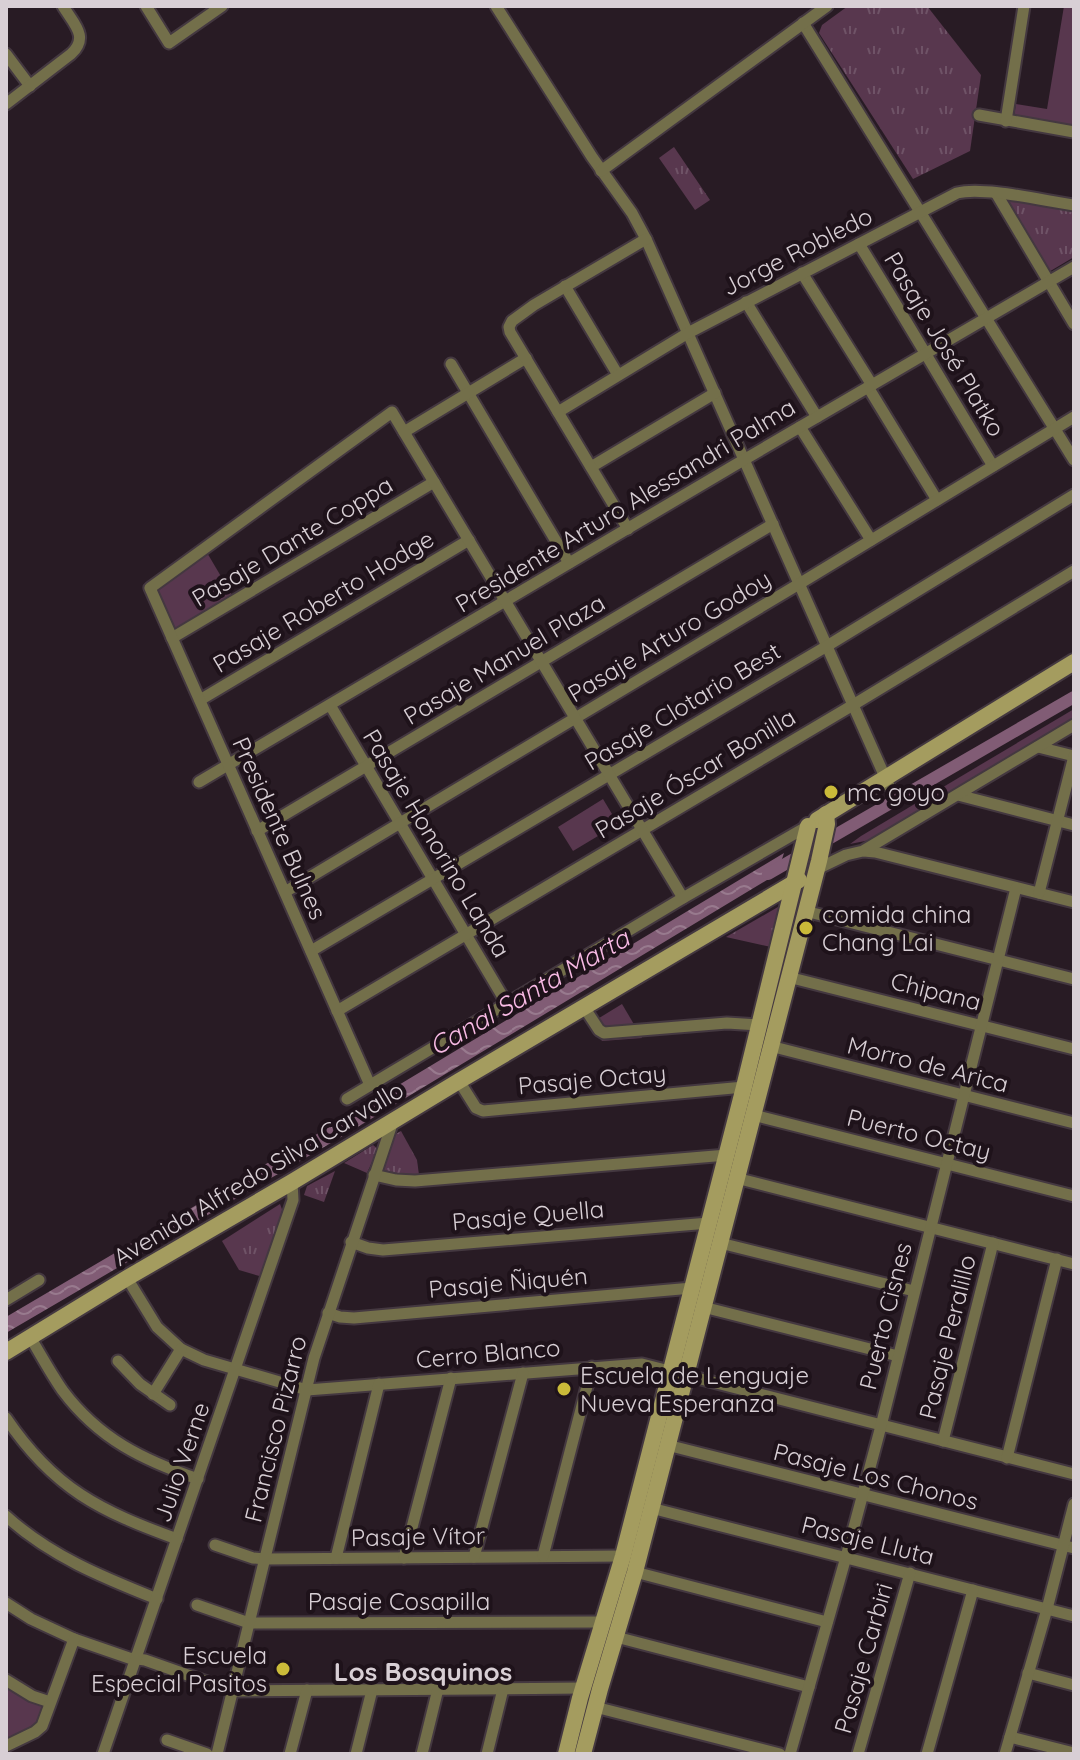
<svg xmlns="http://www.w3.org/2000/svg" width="1080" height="1760" viewBox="0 0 1080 1760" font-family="Quicksand,sans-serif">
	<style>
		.grass { fill: url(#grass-tufts) }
		.park { fill: #58374e }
		.water { fill: url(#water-waves) }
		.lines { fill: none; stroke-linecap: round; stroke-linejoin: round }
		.canal { stroke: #815c75; stroke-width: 12 }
		.street-casing { stroke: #443840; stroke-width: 15 }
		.secondary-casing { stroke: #443840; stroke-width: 20 }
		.street { stroke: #736f4a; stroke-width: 11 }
		.secondary { stroke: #a49c5f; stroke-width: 16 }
		.poi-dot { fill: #caba39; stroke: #1e121a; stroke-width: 3 }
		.labels { text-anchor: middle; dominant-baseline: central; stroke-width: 8; stroke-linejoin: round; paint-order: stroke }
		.street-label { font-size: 24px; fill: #d8cfd5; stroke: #1e121a }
		.poi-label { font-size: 24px; fill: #d8cfd5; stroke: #1e121a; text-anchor: start }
		.water-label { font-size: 26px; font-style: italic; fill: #f8bae4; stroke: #1e121a }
		.neighbourhood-label { font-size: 26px; font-weight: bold; fill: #d8cfd5; stroke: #1e121a }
	</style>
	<defs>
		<pattern id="grass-tufts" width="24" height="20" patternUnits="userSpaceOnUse" patternTransform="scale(2)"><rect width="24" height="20" fill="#58374e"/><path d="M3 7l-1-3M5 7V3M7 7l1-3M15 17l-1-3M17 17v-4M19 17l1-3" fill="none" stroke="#6f5367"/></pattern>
		<pattern id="water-waves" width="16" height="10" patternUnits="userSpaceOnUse" patternTransform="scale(2)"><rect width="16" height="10" fill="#815c75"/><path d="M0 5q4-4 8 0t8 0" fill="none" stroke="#987a8e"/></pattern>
	</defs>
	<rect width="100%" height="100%" fill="#281b24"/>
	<g class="grass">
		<path d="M 848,6 L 927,6 L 981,75 L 970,151 L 913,179 L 819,33 L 822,25 Z"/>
		<path d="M 674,147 L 710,200 L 695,210 L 659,158 Z"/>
		<path d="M 1007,200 L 1074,210 L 1074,257 L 1047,273 L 1004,201 Z"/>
		<path d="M 778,907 L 778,916 L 771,947 L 726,937 Z"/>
		<path d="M 622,1004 L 642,1038 L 602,1041 L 591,1023 Z"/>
		<path d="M 401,1131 L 417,1160 L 419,1175 L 402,1175 L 383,1170 L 392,1136 Z"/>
		<path d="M 373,1145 L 378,1149 L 367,1173 L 344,1163 Z"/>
		<path d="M 335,1171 L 324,1202 L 304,1195 L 307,1186 Z"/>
		<path d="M 280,1204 L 283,1212 L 263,1277 L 239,1270 L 222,1241 Z"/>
	</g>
	<g class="park">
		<path d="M 1064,6 L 1074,6 L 1074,126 L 1014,116 L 1016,104 L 1047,109 Z"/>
		<path d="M 206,551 L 232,595 L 174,631 L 154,589 Z"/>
		<path d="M 1074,709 L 1074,722 L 875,839 L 850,844 L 861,836 Z"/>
		<path d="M 603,799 L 618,824 L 573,851 L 558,827 Z"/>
		<path d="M 6,1688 L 28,1701 L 45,1706 L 38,1724 L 10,1742 L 6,1740 Z"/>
	</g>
	<path class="water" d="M 784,853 L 777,874 L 336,1140 L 6,1333 L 6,1317 L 329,1127 Z"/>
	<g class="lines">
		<path class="canal" d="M 768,874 L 1074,697"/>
		<defs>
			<g id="street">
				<path d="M 146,6 L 169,43 L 222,6"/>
				<path d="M 496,6 L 592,157 L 632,213 L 646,239 L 889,786"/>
				<path d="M 803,23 L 1074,460"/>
				<path d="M 6,54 L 30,86"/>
				<path d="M 6,104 L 71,54 C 90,37 73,23 63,6"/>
				<path d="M 979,115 L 1074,132"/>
				<path d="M 1006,121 L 1024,6"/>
				<path d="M 601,171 L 827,6"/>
				<path d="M 996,193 L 1074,324"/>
				<path d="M 859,244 C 905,318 948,392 993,466"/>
				<path d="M 802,273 L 872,385"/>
				<path d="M 565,286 L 618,375"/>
				<path d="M 746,302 L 817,417"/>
				<path d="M 451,364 L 569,563"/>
				<path d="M 868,387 L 937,500"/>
				<path d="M 558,412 L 688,333 L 957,193 C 983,186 1045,201 1074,205"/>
				<path d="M 800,427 L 871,540"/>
				<path d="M 404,432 L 526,358"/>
				<path d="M 591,467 L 715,393"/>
				<path d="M 628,529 L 510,332 L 509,327 L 512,321 L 534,305 L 646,239"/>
				<path d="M 172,638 L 434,482"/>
				<path d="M 200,700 L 469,540"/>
				<path d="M 330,705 L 507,1004"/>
				<path d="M 1038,747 L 1074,756"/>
				<path d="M 199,782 L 735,465 L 1074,267"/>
				<path d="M 958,795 L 1074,825"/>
				<path d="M 257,831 L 773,524"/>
				<path d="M 864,851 L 875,852 L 1074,902"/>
				<path d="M 815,870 L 846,855 L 863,851 L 1074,725"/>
				<path d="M 285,892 L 799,584 L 1074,417"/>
				<path d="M 1039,893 L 1074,756"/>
				<path d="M 805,911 L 1074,979"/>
				<path d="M 311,951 L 827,646 L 1074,495"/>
				<path d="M 788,977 L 1074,1049"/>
				<path d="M 584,1007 L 599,1030 L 604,1033 L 727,1023 L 759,1025"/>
				<path d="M 337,1011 L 853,705 L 1074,571"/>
				<path d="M 770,1046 L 1074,1123"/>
				<path d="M 459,1081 L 476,1108 L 483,1111 L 744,1087"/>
				<path d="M 370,1085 L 150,588 L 392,412 L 683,898"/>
				<path d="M 347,1099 L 683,898 L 808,826"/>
				<path d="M 753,1115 L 1074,1196"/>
				<path d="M 374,1175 L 396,1180 L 415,1181 L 727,1155"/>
				<path d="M 736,1178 L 1074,1264"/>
				<path d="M 351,1242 L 368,1248 L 383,1250 L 709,1223"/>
				<path d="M 720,1243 L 914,1291"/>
				<path d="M 127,1278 L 157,1327 L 181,1349 L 204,1360 L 307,1390 L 642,1364 L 1074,1474"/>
				<path d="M 6,1300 L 39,1280"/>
				<path d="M 703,1307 L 898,1356"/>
				<path d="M 328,1313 L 340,1317 L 354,1318 L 692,1288"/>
				<path d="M 30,1337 C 41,1355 51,1374 63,1391 C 99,1439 143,1460 198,1479"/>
				<path d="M 118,1361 L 140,1384 L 170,1405"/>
				<path d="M 153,1394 L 181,1349"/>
				<path d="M 6,1418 C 54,1489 100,1511 177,1539"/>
				<path d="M 943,1441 L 993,1243"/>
				<path d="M 667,1445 L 1074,1548"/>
				<path d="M 1007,1458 L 1057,1259"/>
				<path d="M 651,1508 L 1074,1616"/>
				<path d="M 6,1516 C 50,1556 102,1577 157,1599"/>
				<path d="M 215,1545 L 253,1558 L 265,1559 L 623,1556"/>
				<path d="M 543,1556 L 592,1367"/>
				<path d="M 474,1557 L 523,1373"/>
				<path d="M 336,1558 L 379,1384"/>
				<path d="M 404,1558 L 451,1378"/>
				<path d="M 635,1572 L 827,1622"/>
				<path d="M 6,1603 L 31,1619 L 74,1639 L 129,1658 L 145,1660 L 233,1691 L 583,1688"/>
				<path d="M 197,1605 L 249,1623 L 604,1622"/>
				<path d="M 616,1637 L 809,1687"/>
				<path d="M 1028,1673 L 1074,1685"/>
				<path d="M 6,1680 L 32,1696 L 50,1702"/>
				<path d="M 595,1707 L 780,1754"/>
				<path d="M 1010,1737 L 1074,1753"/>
				<path d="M 167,1740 L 207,1754"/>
				<path d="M 6,1746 L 35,1732 L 42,1726 L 74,1639"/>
				<path d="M 103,1754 L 293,1200 L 292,1182"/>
				<path d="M 217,1754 L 314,1358 L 393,1121"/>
				<path d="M 290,1754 L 307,1690"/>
				<path d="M 356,1754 L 372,1690"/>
				<path d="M 422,1754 L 438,1689"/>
				<path d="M 487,1754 L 503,1689"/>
				<path d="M 790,1754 L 846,1557 L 881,1426 L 1016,888"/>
				<path d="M 858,1754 L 910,1573"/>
				<path d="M 927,1754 L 973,1590"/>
				<path d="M 1005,1754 L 1047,1609 L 1074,1504"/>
			</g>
			<g id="secondary">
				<path d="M 817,820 L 1074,662"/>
				<path d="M 6,1352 L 127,1278 L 292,1182 L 459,1081 L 799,880"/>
				<path d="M 566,1754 L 580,1698 L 623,1556 L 744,1087 L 808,826"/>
				<path d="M 583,1754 L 600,1689 L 635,1572 L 819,861 L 827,824 L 826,814"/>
			</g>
		</defs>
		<use href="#street" class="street-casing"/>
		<use href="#secondary" class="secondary-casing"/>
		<use href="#street" class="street"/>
		<use href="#secondary" class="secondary"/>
	</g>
	<g class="poi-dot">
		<circle cx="831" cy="792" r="8"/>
		<circle cx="806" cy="928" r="8"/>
		<circle cx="564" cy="1389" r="8"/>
		<circle cx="283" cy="1669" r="8"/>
	</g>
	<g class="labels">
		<g class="street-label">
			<text transform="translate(797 251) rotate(-27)">Jorge Robledo</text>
			<text transform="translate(945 344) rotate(59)">Pasaje José Platko</text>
			<text transform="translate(625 505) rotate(-31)">Presidente Arturo Alessandri Palma</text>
			<text transform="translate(292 541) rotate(-31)">Pasaje Dante Coppa</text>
			<text transform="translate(323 601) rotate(-31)">Pasaje Roberto Hodge</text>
			<text transform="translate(669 636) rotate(-31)">Pasaje Arturo Godoy</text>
			<text transform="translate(504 659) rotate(-31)">Pasaje Manuel Plaza</text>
			<text transform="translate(682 706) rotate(-31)">Pasaje Clotario Best</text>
			<text transform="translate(695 773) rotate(-31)">Pasaje Óscar Bonilla</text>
			<text transform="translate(280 828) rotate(66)">Presidente Bulnes</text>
			<text transform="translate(437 843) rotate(59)">Pasaje Honorino Landa</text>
			<text transform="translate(936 991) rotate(14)">Chipana</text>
			<text transform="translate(928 1064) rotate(14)">Morro de Arica</text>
			<text transform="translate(592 1079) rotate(-5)">Pasaje Octay</text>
			<text transform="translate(919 1134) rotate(14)">Puerto Octay</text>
			<text transform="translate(258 1173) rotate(-31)">Avenida Alfredo Silva Carvallo</text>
			<text transform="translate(528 1215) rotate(-5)">Pasaje Quella</text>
			<text transform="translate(508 1282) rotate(-5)">Pasaje Ñiquén</text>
			<text transform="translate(885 1316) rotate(-76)">Puerto Cisnes</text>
			<text transform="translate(947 1337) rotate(-76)">Pasaje Peralillo</text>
			<text transform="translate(488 1353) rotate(-5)">Cerro Blanco</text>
			<text transform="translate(275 1429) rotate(-76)">Francisco Pizarro</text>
			<text transform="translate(181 1462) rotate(-71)">Julio Verne</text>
			<text transform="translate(876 1476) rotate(14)">Pasaje Los Chonos</text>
			<text transform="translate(418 1536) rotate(-1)">Pasaje Vítor</text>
			<text transform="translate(868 1540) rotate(14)">Pasaje Lluta</text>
			<text x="399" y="1601">Pasaje Cosapilla</text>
			<text transform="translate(863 1658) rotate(-74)">Pasaje Carbiri</text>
		</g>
		<g class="poi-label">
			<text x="847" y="792">mc goyo</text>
			<text x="822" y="914">comida china<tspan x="822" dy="28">Chang Lai</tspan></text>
			<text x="580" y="1375">Escuela de Lenguaje<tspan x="580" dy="28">Nueva Esperanza</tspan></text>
			<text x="267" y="1655" text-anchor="end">Escuela<tspan x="267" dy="28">Especial Pasitos</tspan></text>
		</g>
		<g class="water-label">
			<text transform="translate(529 992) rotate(-30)">Canal Santa Marta</text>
		</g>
		<g class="neighbourhood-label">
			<text x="423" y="1671">Los Bosquinos</text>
		</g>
	</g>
	<rect width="1080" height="1760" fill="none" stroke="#d8cfd5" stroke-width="16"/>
</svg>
